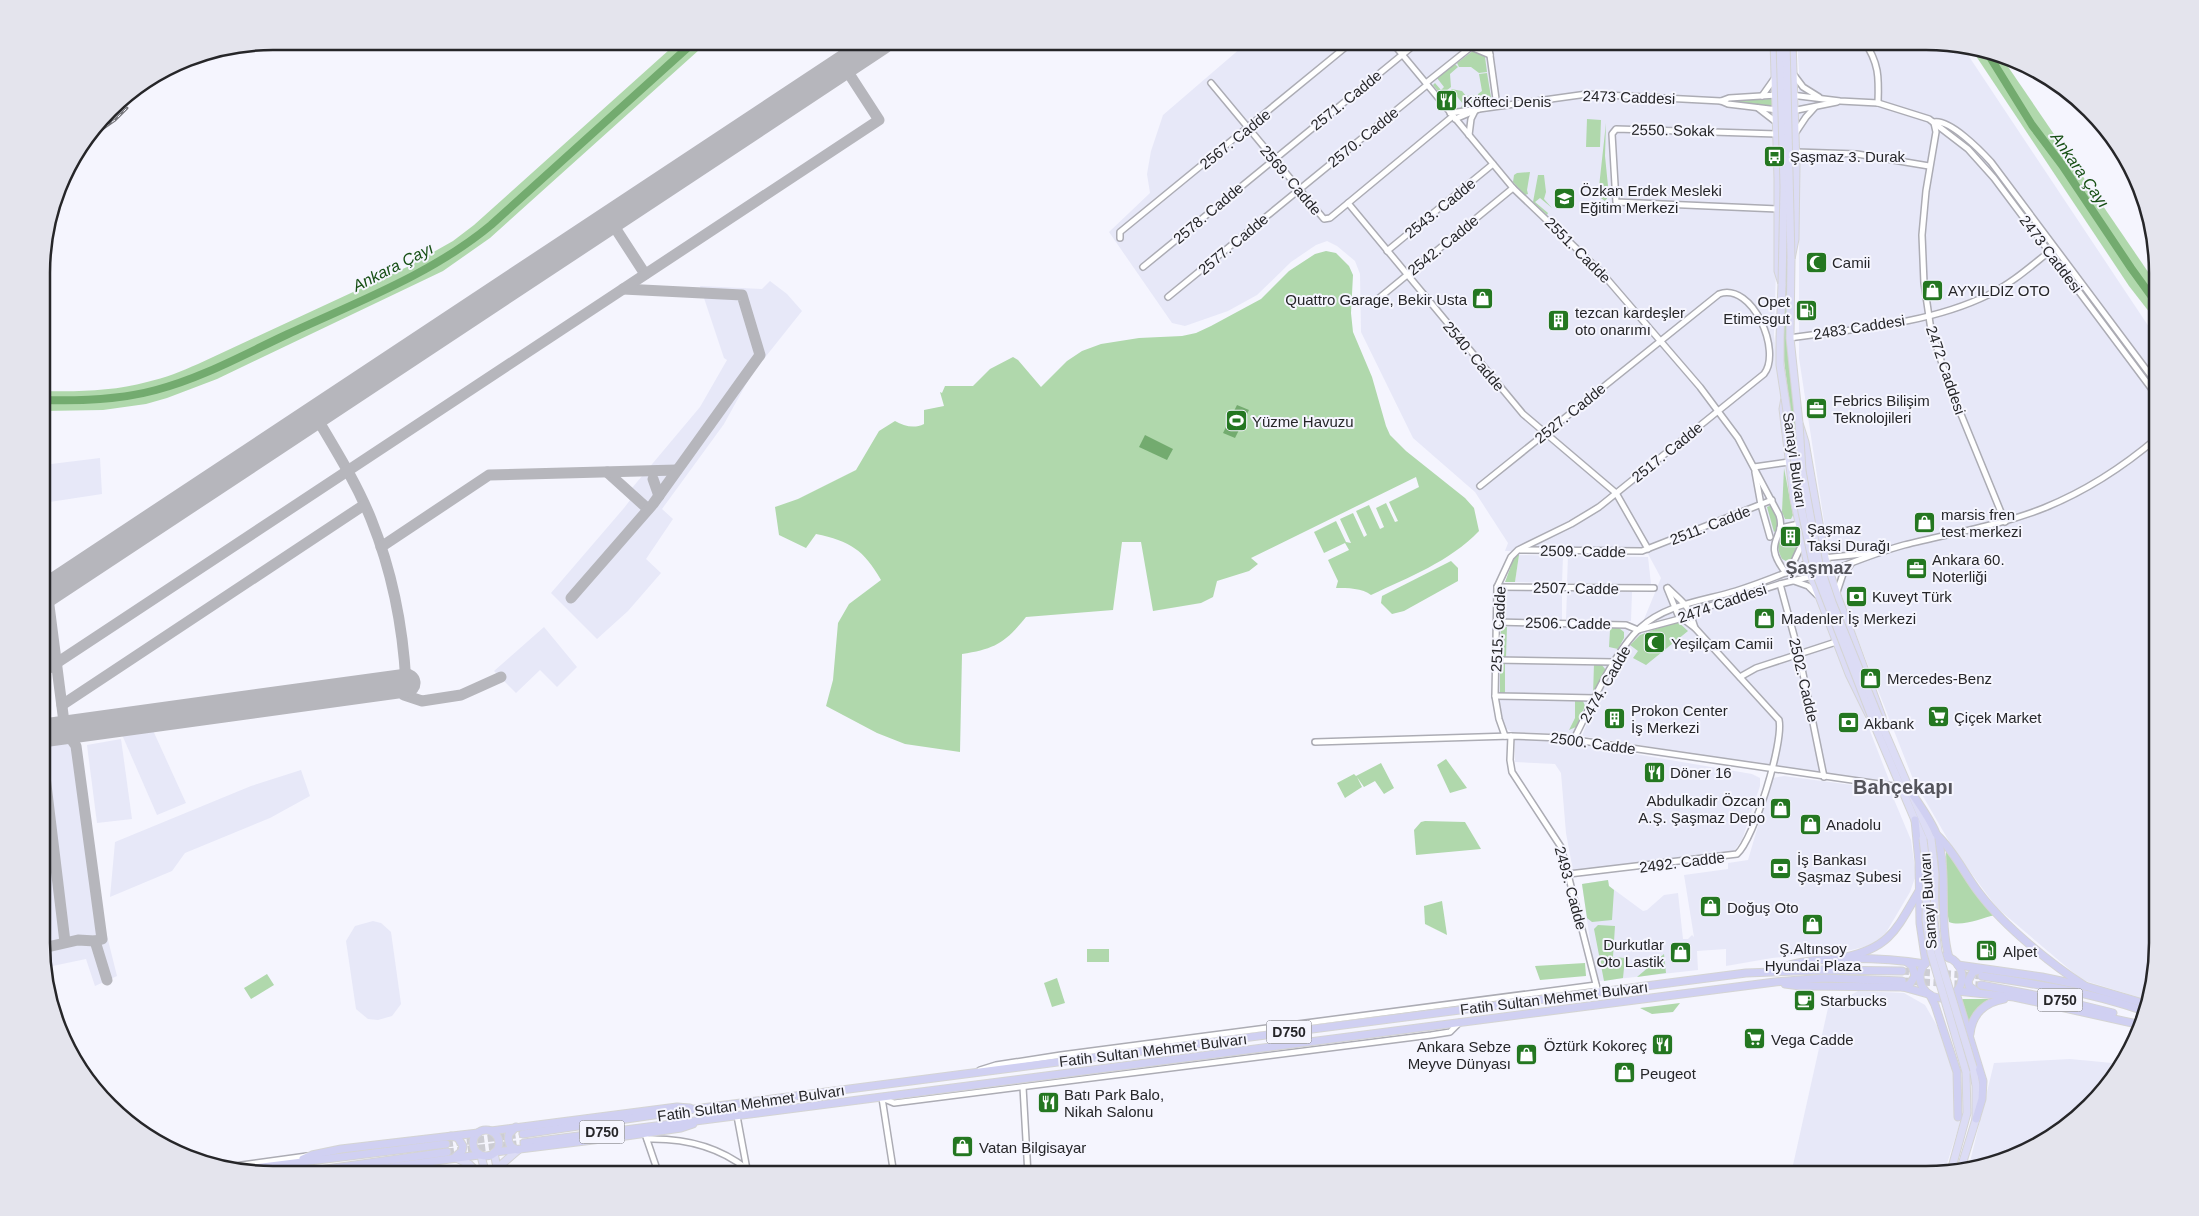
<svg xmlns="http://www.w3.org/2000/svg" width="2199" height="1216" viewBox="0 0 2199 1216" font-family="Arial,sans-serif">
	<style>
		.built { fill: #e7e8f8 }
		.green { fill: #b0d8ac }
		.water { fill: #73ab6f }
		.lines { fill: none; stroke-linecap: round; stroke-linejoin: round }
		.river { stroke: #73ab6f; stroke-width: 8 }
		.taxiway { stroke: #b6b6bc; stroke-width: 11 }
		.runway { stroke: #b6b6bc; stroke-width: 29 }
		.trunk-tunnel { stroke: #ccccd3; stroke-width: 7; stroke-dasharray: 7 3.5; stroke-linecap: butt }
		.tertiary-casing { stroke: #acacb4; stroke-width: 8 }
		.primary-casing { stroke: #d4d4d4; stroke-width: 9 }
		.trunk-casing { stroke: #d4d4d4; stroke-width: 9 }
		.tertiary { stroke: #fff; stroke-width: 5 }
		.primary { stroke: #dcdcf5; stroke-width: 7 }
		.trunk { stroke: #d0d0f2; stroke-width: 7 }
		.rail-casing { stroke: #76767b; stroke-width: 3 }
		.rail { stroke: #f5f5fe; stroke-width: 1; stroke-dasharray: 4; stroke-linecap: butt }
		.primary-bridge-casing { stroke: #d4d4d4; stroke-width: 9; stroke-linecap: butt }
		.primary-bridge { stroke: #dcdcf5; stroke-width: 7 }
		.labels { text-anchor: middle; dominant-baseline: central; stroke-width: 4; stroke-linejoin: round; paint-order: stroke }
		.shield { fill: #f5f5fe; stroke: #646469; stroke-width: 1 }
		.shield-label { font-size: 14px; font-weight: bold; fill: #262629 }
		.street-label { font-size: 15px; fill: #262629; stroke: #f5f5fe }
		.poi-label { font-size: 15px; fill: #262629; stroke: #f5f5fe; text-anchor: start }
		.water-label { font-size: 16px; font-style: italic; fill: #164f14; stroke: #f5f5fe }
		.quarter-label { font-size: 18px; font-weight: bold; fill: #54545b; stroke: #f5f5fe }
		.district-label { font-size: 20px; font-weight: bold; fill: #54545b; stroke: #f5f5fe }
		.rim { fill: none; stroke: #262629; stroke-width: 2.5 }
	</style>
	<rect width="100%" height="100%" fill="#f5f5fe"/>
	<g class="built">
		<path d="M 1249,41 L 1770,41 L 1780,138 L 1774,335 L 1792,476 L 1816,592 L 1891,785 L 1582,736 L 1595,703 L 1621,656 L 1640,629 L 1661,578 L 1647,552 L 1505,551 L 1508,543 L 1475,492 L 1413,438 L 1361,332 L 1360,274 L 1355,261 L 1337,246 L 1327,241 L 1316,245 L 1291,262 L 1257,295 L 1228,311 L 1185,326 L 1172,323 L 1109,232 L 1150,193 L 1147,174 L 1151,151 L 1163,115 Z"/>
		<path d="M 1797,41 L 1926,41 L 1962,46 L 2157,339 L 2157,958 L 2145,999 L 2082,980 L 1997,908 L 1954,850 L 1913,779 L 1844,604 L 1825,528 L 1799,358 L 1799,71 Z"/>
		<path d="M 770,281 L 787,294 L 802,311 L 751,375 L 724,424 L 662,509 L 673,519 L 646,559 L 661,573 L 628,611 L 597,639 L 551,593 L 624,508 L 637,491 L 632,488 L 700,407 L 727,360 L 724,358 L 700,286 L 762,289 Z"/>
		<path d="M 100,458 L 102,494 L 43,503 L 43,465 Z"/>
		<path d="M 1519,555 L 1563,556 L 1562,583 L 1515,582 Z"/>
		<path d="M 1568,556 L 1648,557 L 1651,584 L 1567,583 Z"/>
		<path d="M 1503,590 L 1562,591 L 1562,620 L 1503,619 Z"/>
		<path d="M 1567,591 L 1632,592 L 1631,621 L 1566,620 Z"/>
		<path d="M 1498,624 L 1626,626 L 1630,630 L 1623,647 L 1574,734 L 1512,732 L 1505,728 L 1497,702 Z"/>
		<path d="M 544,627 L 577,667 L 557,687 L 540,670 L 516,693 L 494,671 Z"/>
		<path d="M 151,726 L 186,803 L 157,815 L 123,737 L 117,731 Z"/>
		<path d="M 1515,738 L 1577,744 L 1752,774 L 1760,778 L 1760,786 L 1742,840 L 1734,851 L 1727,854 L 1623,866 L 1573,871 L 1566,833 L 1561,773 L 1555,764 L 1515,762 Z"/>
		<path d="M 121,739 L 132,819 L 97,823 L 87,745 Z"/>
		<path d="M 76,741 L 100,908 L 117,976 L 95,986 L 86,959 L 43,968 L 43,937 L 47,936 L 43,911 L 43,746 Z"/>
		<path d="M 301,770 L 310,796 L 270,818 L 185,853 L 172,871 L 110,897 L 115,842 L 251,786 Z"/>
		<path d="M 1784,776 L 1890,790 L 1911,840 L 1916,875 L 1910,892 L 1884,936 L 1868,946 L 1851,950 L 1772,958 L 1726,966 L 1726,949 L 1697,951 L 1698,970 L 1599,981 L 1592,955 L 1582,884 L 1608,880 L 1609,886 L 1643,911 L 1647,910 L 1664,895 L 1678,893 L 1683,939 L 1688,939 L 1692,935 L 1694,937 L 1684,875 L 1728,869 L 1728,863 L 1748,860 L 1772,778 Z"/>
		<path d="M 373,921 L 381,923 L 391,932 L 401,1004 L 392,1016 L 378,1020 L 368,1019 L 356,1009 L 346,941 L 355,926 Z"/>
		<path d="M 1858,991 L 1904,993 L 1925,1005 L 1940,1031 L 1955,1072 L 1960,1123 L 1944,1173 L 1791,1174 L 1828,1008 Z"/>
		<path d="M 2070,1059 L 2123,1064 L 2090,1107 L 2042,1144 L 1969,1166 L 1994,1063 Z"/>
	</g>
	<g class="green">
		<path d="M 679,41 L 709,41 L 490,238 L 443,271 L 217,379 L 167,398 L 146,404 L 103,410 L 43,411 L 43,391 C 77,392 114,391 147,382 C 165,378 182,371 198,364 L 407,267 L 453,241 L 474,225 Z"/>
		<path d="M 1970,47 L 1986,49 L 2000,55 L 2157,285 L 2157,322 L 2129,286 Z"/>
		<path d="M 1474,50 L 1485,57 L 1487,72 L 1479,73 L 1471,67 L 1459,67 L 1457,63 Z"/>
		<path d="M 1455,64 L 1458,67 L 1450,74 L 1451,87 L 1441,95 L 1433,85 L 1435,83 L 1441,90 L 1444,87 L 1437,78 Z"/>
		<path d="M 1487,73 L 1491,97 L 1489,103 L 1480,105 L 1478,94 L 1482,91 L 1479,74 Z"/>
		<path d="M 1451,89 L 1462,91 L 1466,96 L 1476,95 L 1478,106 L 1460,109 L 1463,104 Z"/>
		<path d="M 1772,99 L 1773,106 L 1726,101 Z"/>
		<path d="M 1791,118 L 1787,343 L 1811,533 L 1808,546 L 1783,353 L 1784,278 Z"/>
		<path d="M 1587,119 L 1601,120 L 1600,147 L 1586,147 Z"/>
		<path d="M 1606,123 L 1605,156 L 1609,196 L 1605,201 L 1598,196 Z"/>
		<path d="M 1530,172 L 1527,190 L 1528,194 L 1525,195 L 1513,182 L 1514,175 L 1517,173 Z"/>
		<path d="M 1538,175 L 1544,175 L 1546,192 L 1544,199 L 1552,208 L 1540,198 L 1535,202 L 1548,213 L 1547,215 L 1533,202 Z"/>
		<path d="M 1326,251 L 1336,253 L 1349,266 L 1353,275 L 1351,313 L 1353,332 L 1372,377 L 1386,426 L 1390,435 L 1406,451 L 1465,498 L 1474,508 L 1479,531 C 1449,562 1409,577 1371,595 C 1363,588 1347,588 1336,588 L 1338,581 L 1328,560 L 1349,550 L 1345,543 L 1324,553 L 1314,532 L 1336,521 L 1346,542 L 1351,543 L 1340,519 L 1353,513 L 1364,537 L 1367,535 L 1356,511 L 1369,505 L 1380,529 L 1384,527 L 1376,508 L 1386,503 L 1395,522 L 1398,521 L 1389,502 L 1419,487 L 1416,477 L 1251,558 L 1258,564 L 1249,571 L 1217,581 L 1213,597 L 1201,603 L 1153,611 L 1141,542 L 1122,542 L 1113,610 L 1026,617 C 1005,643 995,649 962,654 L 960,752 L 905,744 L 877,733 L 826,706 L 833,680 L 838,623 L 849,604 L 881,580 C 864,550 850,541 816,534 L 806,548 L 779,535 L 775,507 L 798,499 L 856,470 L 879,431 L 895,421 C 904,426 914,429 924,424 L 924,410 L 944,406 L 940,392 L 942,393 L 945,386 L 973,386 L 990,369 L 1013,357 L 1018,360 L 1041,387 L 1067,361 L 1082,351 L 1101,344 L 1139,338 L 1182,336 L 1196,333 L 1211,326 L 1261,299 L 1289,271 L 1315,254 Z"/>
		<path d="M 1784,468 L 1793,515 L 1791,519 L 1785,519 L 1782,512 Z"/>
		<path d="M 1772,505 L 1778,520 L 1777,530 L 1774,532 L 1767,507 Z"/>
		<path d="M 1784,532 L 1788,532 L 1789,540 L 1798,541 L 1794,556 L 1788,562 L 1782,559 C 1777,549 1776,540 1784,532 Z"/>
		<path d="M 1515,555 L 1519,555 L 1515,582 L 1505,582 Z"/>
		<path d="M 1451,561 L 1458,568 L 1458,581 L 1404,611 L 1392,614 L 1381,603 L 1382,596 Z"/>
		<path d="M 1677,621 L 1688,631 L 1646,665 L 1633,658 L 1638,651 L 1630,645 L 1640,635 Z"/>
		<path d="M 1501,626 L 1507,627 L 1506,657 L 1500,657 Z"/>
		<path d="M 1607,627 L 1619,628 L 1624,632 L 1624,638 L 1618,649 L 1609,647 L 1610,630 L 1607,629 Z"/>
		<path d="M 1500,662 L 1505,662 L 1505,694 L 1500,693 Z"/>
		<path d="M 1594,664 L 1601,664 L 1606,670 L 1593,695 Z"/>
		<path d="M 1575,701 L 1583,701 L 1585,706 L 1576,727 L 1569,730 L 1575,718 Z"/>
		<path d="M 1446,759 L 1467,788 L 1450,793 L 1437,765 Z"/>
		<path d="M 1381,763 L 1394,788 L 1384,794 L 1375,781 L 1364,787 L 1357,777 L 1362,787 L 1345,798 L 1337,783 L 1354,774 L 1356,776 Z"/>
		<path d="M 1425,821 L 1465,822 L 1481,849 L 1416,855 L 1414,830 L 1421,822 Z"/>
		<path d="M 1946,850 L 1981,901 L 1995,915 C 1982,918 1962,927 1949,922 C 1944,899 1947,874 1946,850 Z"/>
		<path d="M 1608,880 L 1609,886 L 1614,890 L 1612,920 L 1592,922 L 1587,918 L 1582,884 Z"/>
		<path d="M 1442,901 L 1447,935 L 1425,924 L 1424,906 Z"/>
		<path d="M 1598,925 L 1615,926 L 1613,957 L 1625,958 L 1623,978 L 1604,981 L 1594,929 Z"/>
		<rect x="1087" y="949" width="22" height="13"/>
		<path d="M 1664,954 L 1666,973 L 1637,977 Z"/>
		<path d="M 1585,963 L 1586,976 L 1540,980 L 1535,966 Z"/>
		<path d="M 267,974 L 274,985 L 251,999 L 244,988 Z"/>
		<path d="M 1057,978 L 1065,1003 L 1052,1007 L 1044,983 Z"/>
		<path d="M 1962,999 L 1989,999 L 1974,1012 L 1969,1023 Z"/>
		<path d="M 1680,1003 L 1673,1012 L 1652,1014 L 1640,1008 Z"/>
	</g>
	<g class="water">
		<path d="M 1237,405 L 1249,410 L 1235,438 L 1223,433 Z"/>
		<path d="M 1145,435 L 1173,449 L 1167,460 L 1139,447 Z"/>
	</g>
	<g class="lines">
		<g class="river">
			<path d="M 1985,49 L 2032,125 L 2062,165 L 2131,268 L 2157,304"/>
			<path d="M 43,400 C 81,401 119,400 156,390 C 202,378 245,354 288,334 C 357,302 432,274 491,225 L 695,41"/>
		</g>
		<g class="taxiway">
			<path d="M 610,220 L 645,274"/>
			<path d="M 315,415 C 335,449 356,482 371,519 C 392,571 403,627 406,683"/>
			<path d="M 607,472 L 648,509"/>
			<path d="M 653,479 L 659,496"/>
			<path d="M 381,547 L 489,475 L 677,470"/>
			<path d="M 43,559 L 65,730 L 76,746 L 102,939 L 95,941 L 78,940 L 43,948"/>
			<path d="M 571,598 L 653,504 L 760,355 L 742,295 L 623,289"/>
			<path d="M 43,672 L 879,120 L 844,66"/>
			<path d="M 402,683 L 404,695 L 422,701 L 461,695 L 501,677"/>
			<path d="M 62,705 L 364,505"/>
			<path d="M 43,760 L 65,942"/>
			<path d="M 95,941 L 107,980"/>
		</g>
		<g class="runway">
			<path d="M 43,595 L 880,41"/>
			<path d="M 43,733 L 406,683"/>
		</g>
		<g class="trunk-tunnel">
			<path d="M 1902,971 L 1982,976"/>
			<path d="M 1902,981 L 1981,985"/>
			<path d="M 446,1144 L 523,1134"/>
			<path d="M 447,1152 L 524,1143"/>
		</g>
		<defs>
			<g id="tertiary">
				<path d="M 1391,41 L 1513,188 L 1601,272 L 1700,387 L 1738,438 L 1779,515 C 1787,539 1760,540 1786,573"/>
				<path d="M 1488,41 L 1497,106"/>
				<path d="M 1864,41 C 1879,63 1879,77 1878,103"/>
				<path d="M 1794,75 L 1803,87 L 1819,97"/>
				<path d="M 1211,83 L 1324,219 L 1330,218 L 1453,116"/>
				<path d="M 1426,83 L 1471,47 L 1490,55"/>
				<path d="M 1791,95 L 1840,101 L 1878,103 L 1929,119 L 1968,149 L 1994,178 L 2157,396"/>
				<path d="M 1762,96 L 1774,79"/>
				<path d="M 1721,101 L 1729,98 L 1777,95"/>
				<path d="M 1758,108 L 1776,122"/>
				<path d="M 1479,109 L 1587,94 L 1721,101 L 1728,104 L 1778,110"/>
				<path d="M 1792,111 L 1837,102"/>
				<path d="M 1450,113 L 1479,109 L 1455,119"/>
				<path d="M 1934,122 C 1950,119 1981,151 1991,162 L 2157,384"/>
				<path d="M 1934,123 L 1936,132 L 1926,191 L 1922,235 L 1924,283 L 1931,330 L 1949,385 L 2005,522"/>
				<path d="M 1796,132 L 1806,117 L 1815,107"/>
				<path d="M 1777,134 L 1616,129 L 1612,134 L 1616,202 L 1778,209"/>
				<path d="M 1469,135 L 1471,119 L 1475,111"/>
				<path d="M 1796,152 L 1857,154 L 1929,166"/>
				<path d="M 1348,203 L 1523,414 L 1616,493 L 1648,549"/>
				<path d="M 1120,238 L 1120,232 L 1353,41"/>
				<path d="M 1387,251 L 1493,164"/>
				<path d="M 1143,267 L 1419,41"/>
				<path d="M 1168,297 L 1427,85"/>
				<path d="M 1373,303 L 1513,188"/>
				<path d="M 1790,338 C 1854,329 1929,324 1988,295 C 2011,284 2030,267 2050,251"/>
				<path d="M 1754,467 L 1789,462"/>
				<path d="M 1755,472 L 1761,505 L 1770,537"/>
				<path d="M 1480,486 L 1719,294 C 1753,282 1782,352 1764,374 L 1599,507 L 1571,524 L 1518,550 L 1511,557 L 1497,587 L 1495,696 L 1499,719 L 1505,736"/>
				<path d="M 1780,528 L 1799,524"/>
				<path d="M 1520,550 L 1642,551 L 1772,500"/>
				<path d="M 1823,558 L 1872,553"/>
				<path d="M 1790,570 L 1802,544"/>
				<path d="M 1828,572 C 1853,562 1878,552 1904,545 C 1951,533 1999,526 2044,508 C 2086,491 2123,467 2157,438"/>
				<path d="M 1794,581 L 1808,586 L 1817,595"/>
				<path d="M 1780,584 L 1799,654 L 1824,777"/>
				<path d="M 1497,587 L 1654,588"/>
				<path d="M 1668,588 C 1686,606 1687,602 1695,628"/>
				<path d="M 1837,592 L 1843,574 L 1851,564"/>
				<path d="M 1496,622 L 1626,625 L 1638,630"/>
				<path d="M 1638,630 L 1683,618 L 1691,612 L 1780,584 L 1813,576"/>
				<path d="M 1495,660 L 1614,662"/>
				<path d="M 1740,677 L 1756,668 L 1836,642"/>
				<path d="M 1495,696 L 1595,698"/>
				<path d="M 1511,736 L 1510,760 L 1512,772 L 1561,847 L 1598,992"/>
				<path d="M 1574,739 C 1590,707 1614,652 1640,628 C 1666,604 1703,601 1736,591 C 1761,583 1786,573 1811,562"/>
				<path d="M 1315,742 L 1511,736 L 1562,738 L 1900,787"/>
				<path d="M 1569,874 L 1737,854 C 1754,839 1784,742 1779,720 L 1695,628 L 1678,615 L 1667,588"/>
				<path d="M 980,1070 L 996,1065 L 1061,1055 L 1596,985"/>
				<path d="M 1023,1087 L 1028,1175"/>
				<path d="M 882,1098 L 894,1103 L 1431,1035 L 1450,1032 L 1459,1023"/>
				<path d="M 882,1098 L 894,1175"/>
				<path d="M 737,1116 L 748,1175"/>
				<path d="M 646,1137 L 659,1175"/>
				<path d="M 647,1139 C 684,1138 718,1146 747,1169"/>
				<path d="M 220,1168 L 307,1156"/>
			</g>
			<g id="primary">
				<path d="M 1774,41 L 1778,179 L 1778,271 L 1782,284 L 1780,338 L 1780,365 L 1785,398 L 1783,409 L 1794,499 L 1809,570 L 1849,674 L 1869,715"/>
				<path d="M 1792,41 L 1796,165 L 1795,239 L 1791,259 L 1790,338 L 1799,423 L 1805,442 L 1825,558 L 1838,598 L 1882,717 L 1883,728 L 1931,839"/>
				<path d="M 1874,724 L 1923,839"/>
				<path d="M 494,1153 L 498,1172"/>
				<path d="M 481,1156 L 486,1175"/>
				<path d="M 456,1158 L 469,1164 L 480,1175"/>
				<path d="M 1961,1168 L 1976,1119 L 1976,1086 L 1973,1067"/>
				<path d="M 1951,1171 L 1967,1113 L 1966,1072"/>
				<path d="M 500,1175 L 502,1164 L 518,1150"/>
			</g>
			<g id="trunk">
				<path d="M 1908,787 C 1917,802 1931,819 1937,836 C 1949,874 1938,917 1949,958"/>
				<path d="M 1915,820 L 1919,862 L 1920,923 L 1926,963"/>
				<path d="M 1937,835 C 1955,852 1965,875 1980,894 C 2005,927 2051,964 2085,986"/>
				<circle cx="1941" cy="977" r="21"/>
				<path d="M 1846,957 C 1891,947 1897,928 1919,891"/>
				<path d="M 1958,965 L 2042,977 L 2085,986 L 2143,1003"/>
				<path d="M 1777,969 C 1812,954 1887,958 1925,964"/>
				<path d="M 1982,976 C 2036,984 2090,992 2141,1010"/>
				<path d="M 1785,984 L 1800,986 L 1903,987 L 1928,994"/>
				<path d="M 1981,985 L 2056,999 L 2113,1013"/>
				<path d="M 1903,987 L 1910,984 L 1915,976 L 1912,966 L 1907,962"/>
				<path d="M 1957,991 L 2014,997 L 2137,1024"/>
				<path d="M 1977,992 L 1969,986 L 1968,981 L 1973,972 L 1980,970"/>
				<path d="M 1956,993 L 1983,1081 L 1982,1099 L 1976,1119"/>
				<path d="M 1930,995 L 1935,1005 L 1957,1072 L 1958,1117"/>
				<path d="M 1970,1034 C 1972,1014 1985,1002 2004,999"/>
				<path d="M 516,1127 L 509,1134 C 507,1142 510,1148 518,1150"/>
				<circle cx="486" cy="1143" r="13"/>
				<path d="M 491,1131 L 677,1107 L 690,1108"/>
				<path d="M 523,1134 L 702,1108 L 1746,973 L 1822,970 L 1902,971"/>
				<path d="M 451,1136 L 458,1138 L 463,1146 L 462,1151 L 455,1157"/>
				<path d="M 524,1143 L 1775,982 L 1824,978 L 1902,981"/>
				<path d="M 495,1152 L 626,1136 L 681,1128 L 693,1124"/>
				<path d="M 303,1159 L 312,1155 L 341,1149 L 478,1133"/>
				<path d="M 238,1170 L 446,1144"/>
				<path d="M 284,1175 L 447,1152"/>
				<path d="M 333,1175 L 479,1155"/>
			</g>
		</defs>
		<use href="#tertiary" class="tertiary-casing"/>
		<use href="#primary" class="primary-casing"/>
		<use href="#trunk" class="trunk-casing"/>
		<use href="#tertiary" class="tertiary"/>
		<use href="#primary" class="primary"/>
		<use href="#trunk" class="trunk"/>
		<defs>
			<g id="rail">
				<path d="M 106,117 L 135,93 L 192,57"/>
				<path d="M 92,136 L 115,120 L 127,108"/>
			</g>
		</defs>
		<use href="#rail" class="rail-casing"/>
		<use href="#rail" class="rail"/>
		<defs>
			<g id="primary-bridge">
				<path d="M 1780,41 L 1784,187 L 1782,284"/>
				<path d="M 1786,41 L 1791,259"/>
				<path d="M 1785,398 L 1802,512 L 1814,568 L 1876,728"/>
				<path d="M 1799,423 L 1802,471 L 1819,564 L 1832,602 L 1883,728"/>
				<path d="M 1923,839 L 1927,874 L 1926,920 L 1931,953 L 1966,1072"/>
				<path d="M 1931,839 L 1935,874 L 1934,920 L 1938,952 L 1973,1067"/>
			</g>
		</defs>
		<use href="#primary-bridge" class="primary-bridge-casing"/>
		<use href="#primary-bridge" class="primary-bridge"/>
	</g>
	<defs>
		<symbol id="restaurant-square" viewBox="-11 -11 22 22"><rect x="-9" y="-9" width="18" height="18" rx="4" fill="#247721" stroke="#f5f5fe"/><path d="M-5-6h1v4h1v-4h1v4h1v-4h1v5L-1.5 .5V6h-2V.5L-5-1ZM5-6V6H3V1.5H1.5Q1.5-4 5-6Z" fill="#fff"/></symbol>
		<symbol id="bus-square" viewBox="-11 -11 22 22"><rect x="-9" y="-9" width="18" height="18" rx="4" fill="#247721" stroke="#f5f5fe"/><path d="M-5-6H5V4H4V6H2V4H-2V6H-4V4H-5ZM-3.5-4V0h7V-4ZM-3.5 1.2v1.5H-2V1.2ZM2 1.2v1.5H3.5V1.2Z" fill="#fff"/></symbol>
		<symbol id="school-square" viewBox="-11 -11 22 22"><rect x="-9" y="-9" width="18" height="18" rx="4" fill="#247721" stroke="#f5f5fe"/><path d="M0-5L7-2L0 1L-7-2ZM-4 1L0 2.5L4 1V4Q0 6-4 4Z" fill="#fff"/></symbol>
		<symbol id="mosque-square" viewBox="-11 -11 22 22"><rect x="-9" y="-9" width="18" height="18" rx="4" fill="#247721" stroke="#f5f5fe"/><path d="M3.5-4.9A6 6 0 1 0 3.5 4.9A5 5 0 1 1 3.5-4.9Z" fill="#fff"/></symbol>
		<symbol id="shop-square" viewBox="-11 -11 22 22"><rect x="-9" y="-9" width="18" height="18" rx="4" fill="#247721" stroke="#f5f5fe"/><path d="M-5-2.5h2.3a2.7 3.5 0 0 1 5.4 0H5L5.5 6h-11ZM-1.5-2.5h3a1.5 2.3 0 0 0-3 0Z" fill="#fff"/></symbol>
		<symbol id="fuel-square" viewBox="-11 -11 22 22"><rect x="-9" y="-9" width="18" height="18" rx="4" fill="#247721" stroke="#f5f5fe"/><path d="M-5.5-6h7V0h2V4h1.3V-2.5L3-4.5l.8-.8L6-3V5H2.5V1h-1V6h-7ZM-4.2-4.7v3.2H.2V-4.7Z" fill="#fff"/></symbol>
		<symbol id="building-square" viewBox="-11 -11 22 22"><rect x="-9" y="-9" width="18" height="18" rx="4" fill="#247721" stroke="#f5f5fe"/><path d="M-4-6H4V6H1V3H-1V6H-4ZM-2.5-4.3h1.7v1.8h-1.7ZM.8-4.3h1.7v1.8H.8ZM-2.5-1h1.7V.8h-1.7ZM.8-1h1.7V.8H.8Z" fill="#fff"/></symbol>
		<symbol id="office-square" viewBox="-11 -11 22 22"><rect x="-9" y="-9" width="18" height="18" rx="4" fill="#247721" stroke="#f5f5fe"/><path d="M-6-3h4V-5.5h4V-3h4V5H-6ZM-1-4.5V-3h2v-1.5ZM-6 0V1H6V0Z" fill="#fff"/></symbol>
		<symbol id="stadium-square" viewBox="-11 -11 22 22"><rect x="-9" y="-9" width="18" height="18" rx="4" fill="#247721" stroke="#f5f5fe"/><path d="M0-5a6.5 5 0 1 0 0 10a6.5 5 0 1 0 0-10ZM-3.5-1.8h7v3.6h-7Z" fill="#fff"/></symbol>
		<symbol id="bank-square" viewBox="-11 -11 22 22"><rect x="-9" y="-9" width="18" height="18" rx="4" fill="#247721" stroke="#f5f5fe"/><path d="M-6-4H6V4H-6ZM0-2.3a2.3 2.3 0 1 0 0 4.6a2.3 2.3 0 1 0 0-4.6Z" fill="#fff"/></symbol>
		<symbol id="supermarket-square" viewBox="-11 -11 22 22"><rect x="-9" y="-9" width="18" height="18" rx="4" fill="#247721" stroke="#f5f5fe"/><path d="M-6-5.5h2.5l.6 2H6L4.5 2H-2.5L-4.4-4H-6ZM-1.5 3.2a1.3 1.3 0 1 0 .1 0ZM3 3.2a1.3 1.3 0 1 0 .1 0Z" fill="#fff"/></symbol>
		<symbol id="cafe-square" viewBox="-11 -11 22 22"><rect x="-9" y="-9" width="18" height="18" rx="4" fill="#247721" stroke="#f5f5fe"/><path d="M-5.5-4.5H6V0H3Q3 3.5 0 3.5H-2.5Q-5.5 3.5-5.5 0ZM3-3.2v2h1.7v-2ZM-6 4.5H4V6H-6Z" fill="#fff"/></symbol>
	</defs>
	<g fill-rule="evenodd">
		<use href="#restaurant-square" x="1434" y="88" width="25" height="25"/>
		<use href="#bus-square" x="1762" y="144" width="25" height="25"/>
		<use href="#school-square" x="1552" y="186" width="25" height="25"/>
		<use href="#mosque-square" x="1804" y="250" width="25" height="25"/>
		<use href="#shop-square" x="1920" y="278" width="25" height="25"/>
		<use href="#shop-square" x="1470" y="286" width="25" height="25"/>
		<use href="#fuel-square" x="1794" y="298" width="25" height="25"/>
		<use href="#building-square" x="1546" y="308" width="25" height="25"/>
		<use href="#office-square" x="1804" y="396" width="25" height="25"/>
		<use href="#stadium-square" x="1224" y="408" width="25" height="25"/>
		<use href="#shop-square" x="1912" y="510" width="25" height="25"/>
		<use href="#building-square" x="1778" y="524" width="25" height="25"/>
		<use href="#office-square" x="1904" y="556" width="25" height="25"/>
		<use href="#bank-square" x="1844" y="584" width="25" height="25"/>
		<use href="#shop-square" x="1752" y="606" width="25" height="25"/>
		<use href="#mosque-square" x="1642" y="630" width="25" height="25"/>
		<use href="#shop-square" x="1858" y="666" width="25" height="25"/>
		<use href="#supermarket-square" x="1926" y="704" width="25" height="25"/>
		<use href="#building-square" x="1602" y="706" width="25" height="25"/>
		<use href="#bank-square" x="1836" y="710" width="25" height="25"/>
		<use href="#restaurant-square" x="1642" y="760" width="25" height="25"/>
		<use href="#shop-square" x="1768" y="796" width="25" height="25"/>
		<use href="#shop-square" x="1798" y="812" width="25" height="25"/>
		<use href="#bank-square" x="1768" y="856" width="25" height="25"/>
		<use href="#shop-square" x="1698" y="894" width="25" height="25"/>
		<use href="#shop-square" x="1800" y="912" width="25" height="25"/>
		<use href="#fuel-square" x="1974" y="938" width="25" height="25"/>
		<use href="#shop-square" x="1668" y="940" width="25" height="25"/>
		<use href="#cafe-square" x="1792" y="988" width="25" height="25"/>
		<use href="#supermarket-square" x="1742" y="1026" width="25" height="25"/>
		<use href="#restaurant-square" x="1650" y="1032" width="25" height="25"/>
		<use href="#shop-square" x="1514" y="1042" width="25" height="25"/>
		<use href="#shop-square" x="1612" y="1060" width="25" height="25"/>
		<use href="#restaurant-square" x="1036" y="1090" width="25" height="25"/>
		<use href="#shop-square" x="950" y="1134" width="25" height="25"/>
	</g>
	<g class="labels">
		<g class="shield">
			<rect x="2037.5" y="988.5" width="45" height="23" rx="4"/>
			<rect x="1266.5" y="1020.5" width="45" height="23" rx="4"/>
			<rect x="579.5" y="1120.5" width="45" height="23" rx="4"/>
		</g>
		<g class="shield-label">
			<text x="2060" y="1000">D750</text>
			<text x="1289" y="1032">D750</text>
			<text x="602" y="1132">D750</text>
		</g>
		<g class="street-label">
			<text transform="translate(1629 97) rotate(2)">2473 Caddesi</text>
			<text transform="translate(1346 100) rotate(-39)">2571. Cadde</text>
			<text transform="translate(1673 130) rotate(1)">2550. Sokak</text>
			<text transform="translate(1363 137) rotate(-39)">2570. Cadde</text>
			<text transform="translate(1235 139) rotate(-39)">2567. Cadde</text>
			<text transform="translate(1291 180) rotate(50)">2569. Cadde</text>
			<text transform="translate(1440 208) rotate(-39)">2543. Cadde</text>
			<text transform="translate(1208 213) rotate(-40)">2578. Cadde</text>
			<text transform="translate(1233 244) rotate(-40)">2577. Cadde</text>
			<text transform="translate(1443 245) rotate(-39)">2542. Cadde</text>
			<text transform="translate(1578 250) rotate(45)">2551. Cadde</text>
			<text transform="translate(2051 254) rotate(53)">2473 Caddesi</text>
			<text transform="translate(1859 327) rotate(-9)">2483 Caddesi</text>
			<text transform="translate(1474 356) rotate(50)">2540. Cadde</text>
			<text transform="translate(1946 370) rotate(71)">2472 Caddesi</text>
			<text transform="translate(1570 413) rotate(-39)">2527. Cadde</text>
			<text transform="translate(1667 452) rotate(-39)">2517. Cadde</text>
			<text transform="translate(1795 460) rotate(82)">Sanayi Bulvarı</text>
			<text transform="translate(1710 525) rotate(-21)">2511. Cadde</text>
			<text transform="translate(1583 551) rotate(1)">2509. Cadde</text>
			<text transform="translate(1576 588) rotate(1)">2507. Cadde</text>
			<text transform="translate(1722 603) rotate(-19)">2474 Caddesi</text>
			<text transform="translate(1568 623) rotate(1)">2506. Cadde</text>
			<text transform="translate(1498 629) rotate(-87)">2515. Cadde</text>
			<text transform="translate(1804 680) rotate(77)">2502. Cadde</text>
			<text transform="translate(1605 684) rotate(-60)">2474. Cadde</text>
			<text transform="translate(1593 743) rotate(8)">2500. Cadde</text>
			<text transform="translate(1682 862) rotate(-7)">2492. Cadde</text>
			<text transform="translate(1571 888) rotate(75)">2493. Cadde</text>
			<text transform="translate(1928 901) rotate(-94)">Sanayi Bulvarı</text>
			<text transform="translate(1554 998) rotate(-7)">Fatih Sultan Mehmet Bulvarı</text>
			<text transform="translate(1153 1050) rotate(-7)">Fatih Sultan Mehmet Bulvarı</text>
			<text transform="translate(751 1103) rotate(-8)">Fatih Sultan Mehmet Bulvarı</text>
		</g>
		<g class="poi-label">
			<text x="1463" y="101">Köfteci Denis</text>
			<text x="1790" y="156">Şaşmaz 3. Durak</text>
			<text x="1580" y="190">Özkan Erdek Mesleki<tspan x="1580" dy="17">Eğitim Merkezi</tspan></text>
			<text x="1832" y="262">Camii</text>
			<text x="1948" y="290">AYYILDIZ OTO</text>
			<text x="1467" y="299" text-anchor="end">Quattro Garage, Bekir Usta</text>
			<text x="1790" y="301" text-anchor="end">Opet<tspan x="1790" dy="17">Etimesgut</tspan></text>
			<text x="1575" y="312">tezcan kardeşler<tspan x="1575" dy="17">oto onarımı</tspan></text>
			<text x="1833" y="400">Febrics Bilişim<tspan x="1833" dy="17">Teknolojileri</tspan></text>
			<text x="1252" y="421">Yüzme Havuzu</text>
			<text x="1941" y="514">marsis fren<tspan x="1941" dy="17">test merkezi</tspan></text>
			<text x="1807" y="528">Şaşmaz<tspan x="1807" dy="17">Taksi Durağı</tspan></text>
			<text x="1932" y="559">Ankara 60.<tspan x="1932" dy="17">Noterliği</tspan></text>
			<text x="1872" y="596">Kuveyt Türk</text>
			<text x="1781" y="618">Madenler İş Merkezi</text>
			<text x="1671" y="643">Yeşilçam Camii</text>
			<text x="1887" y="678">Mercedes-Benz</text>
			<text x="1631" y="710">Prokon Center<tspan x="1631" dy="17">İş Merkezi</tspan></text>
			<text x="1954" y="717">Çiçek Market</text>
			<text x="1864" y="723">Akbank</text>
			<text x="1670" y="772">Döner 16</text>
			<text x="1765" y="800" text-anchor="end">Abdulkadir Özcan<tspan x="1765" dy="17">A.Ş. Şaşmaz Depo</tspan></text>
			<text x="1826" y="824">Anadolu</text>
			<text x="1797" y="859">İş Bankası<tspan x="1797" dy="17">Şaşmaz Şubesi</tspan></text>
			<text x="1727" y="907">Doğuş Oto</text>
			<text x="1664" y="944" text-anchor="end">Durkutlar<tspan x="1664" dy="17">Oto Lastik</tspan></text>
			<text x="1813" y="948" text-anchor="middle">Ş.Altınsoy<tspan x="1813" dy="17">Hyundai Plaza</tspan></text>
			<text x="2003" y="951">Alpet</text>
			<text x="1820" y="1000">Starbucks</text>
			<text x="1771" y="1039">Vega Cadde</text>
			<text x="1647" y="1045" text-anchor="end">Öztürk Kokoreç</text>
			<text x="1511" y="1046" text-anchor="end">Ankara Sebze<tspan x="1511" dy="17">Meyve Dünyası</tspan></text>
			<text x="1640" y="1073">Peugeot</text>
			<text x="1064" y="1094">Batı Park Balo,<tspan x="1064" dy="17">Nikah Salonu</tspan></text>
			<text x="979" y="1147">Vatan Bilgisayar</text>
		</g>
		<g class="water-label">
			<text transform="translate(2080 170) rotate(55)">Ankara Çayı</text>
			<text transform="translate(393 267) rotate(-27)">Ankara Çayı</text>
		</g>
		<g class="quarter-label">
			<text x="1819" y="568">Şaşmaz</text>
		</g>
		<g class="district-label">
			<text x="1903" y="787">Bahçekapı</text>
		</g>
	</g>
	<path d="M0 0H2199V1216H0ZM273 50H1926A223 223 0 0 1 2149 273V943A223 223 0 0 1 1926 1166H273A223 223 0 0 1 50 943V273A223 223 0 0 1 273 50Z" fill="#e4e4ed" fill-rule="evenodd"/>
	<path class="rim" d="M273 50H1926A223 223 0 0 1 2149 273V943A223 223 0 0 1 1926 1166H273A223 223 0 0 1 50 943V273A223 223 0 0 1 273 50Z"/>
</svg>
